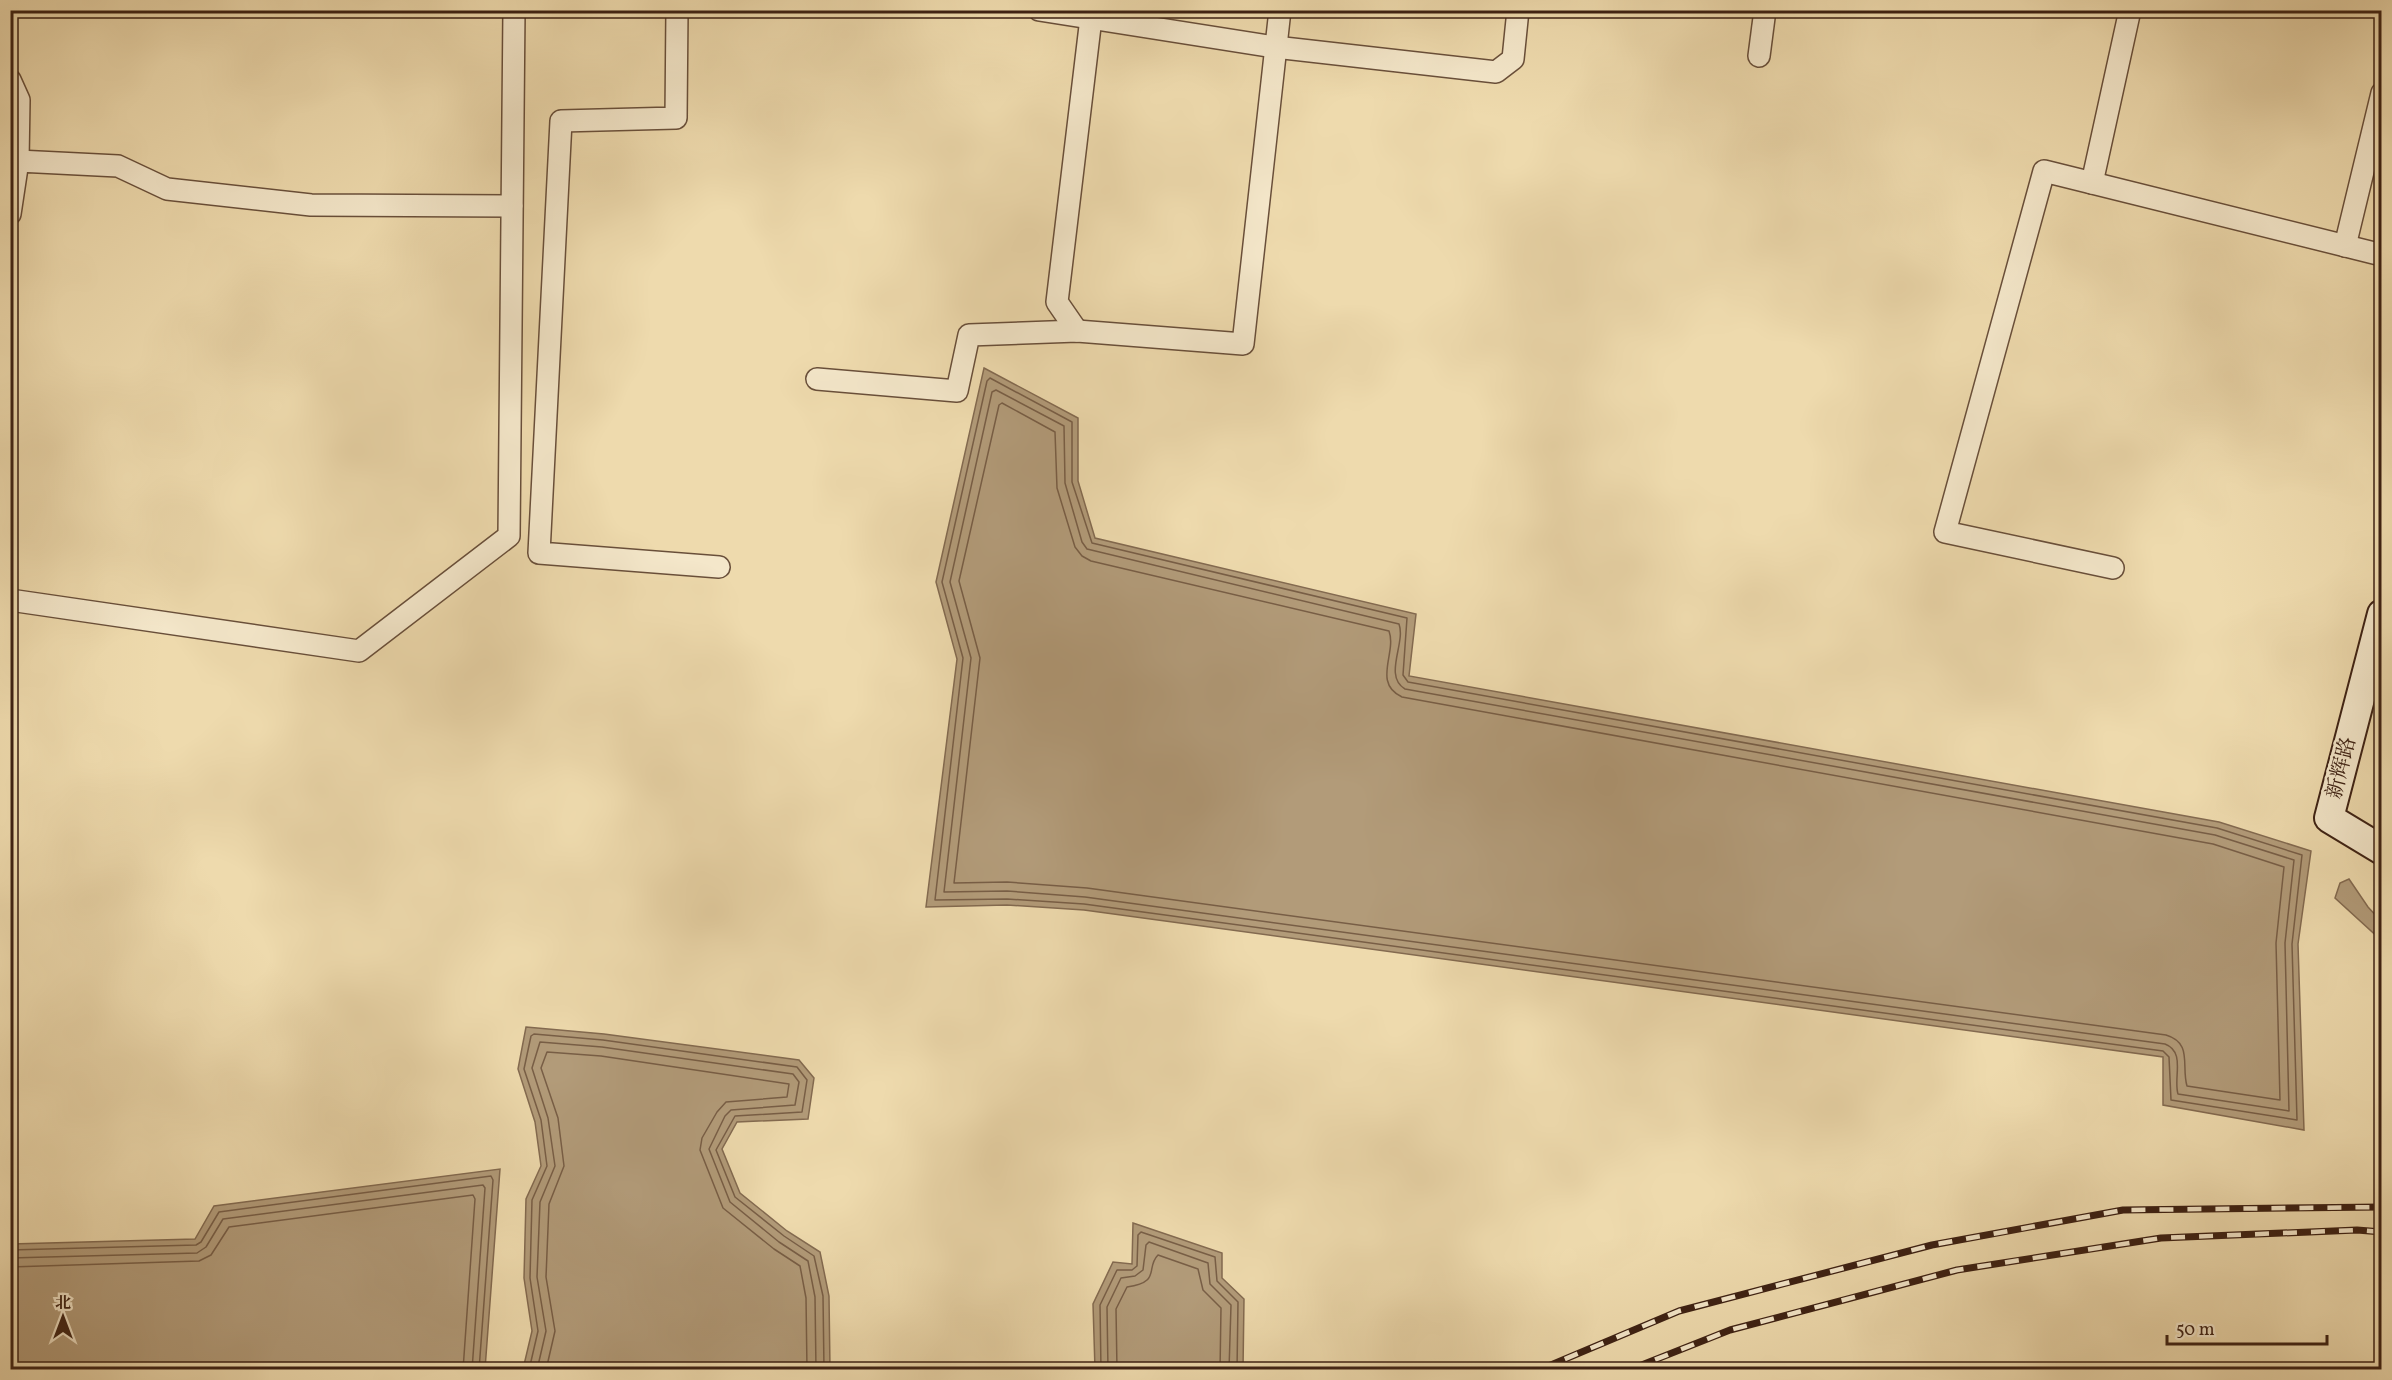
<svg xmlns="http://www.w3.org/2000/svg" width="2392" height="1380" viewBox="0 0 2392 1380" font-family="Vollkorn,'Noto Serif SC',serif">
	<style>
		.water { fill: #b29b79; stroke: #836a50; stroke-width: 1.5 }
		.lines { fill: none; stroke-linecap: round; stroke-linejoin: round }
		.shore { stroke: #785e46; stroke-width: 1.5 }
		.street-casing { stroke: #694f3a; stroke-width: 24 }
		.secondary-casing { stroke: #3d2113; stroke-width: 32 }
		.street { stroke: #f4e7ca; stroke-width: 21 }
		.secondary { stroke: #f4e7ca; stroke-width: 28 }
		.rail-casing { stroke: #3d2113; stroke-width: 7 }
		.rail { stroke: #f4e7ca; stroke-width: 4.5; stroke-dasharray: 14; stroke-linecap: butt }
		.labels { text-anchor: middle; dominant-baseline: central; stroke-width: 5; stroke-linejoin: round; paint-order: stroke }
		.street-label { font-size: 21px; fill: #3d2113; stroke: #f4e7ca }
	</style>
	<rect width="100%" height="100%" fill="#eedaad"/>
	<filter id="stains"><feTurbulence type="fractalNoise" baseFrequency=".00333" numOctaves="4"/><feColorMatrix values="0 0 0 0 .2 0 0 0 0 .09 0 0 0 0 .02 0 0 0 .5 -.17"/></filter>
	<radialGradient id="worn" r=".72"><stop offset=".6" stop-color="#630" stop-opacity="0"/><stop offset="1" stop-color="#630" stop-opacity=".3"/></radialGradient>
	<g class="water">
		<path d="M 984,368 L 1078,418 L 1078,481 L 1095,538 L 1416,614 L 1409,676 L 2219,822 L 2311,851 L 2298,944 L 2304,1130 L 2163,1105 L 2163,1057 L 1084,910 L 1007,905 L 926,907 L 957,659 L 936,582 Z"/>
		<path d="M 2349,879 L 2368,907 L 2381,921 L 2381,940 L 2335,898 L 2340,883 Z"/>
		<path d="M 526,1027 L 604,1034 L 799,1060 L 814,1078 L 808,1119 L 737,1122 L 722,1149 L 740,1193 L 787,1231 L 820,1252 L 829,1296 L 830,1369 L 523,1369 L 532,1331 L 524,1278 L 526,1199 L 541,1166 L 535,1122 L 518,1069 Z"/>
		<path d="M 500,1169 L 485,1369 L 11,1369 L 11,1244 L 195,1239 L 214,1206 Z"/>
		<path d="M 1133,1223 L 1222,1253 L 1222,1278 L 1244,1299 L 1243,1369 L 1095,1369 L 1093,1304 L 1113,1262 L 1132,1264 Z"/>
	</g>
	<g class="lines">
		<g class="shore">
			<path d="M 990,378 L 1072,422 L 1072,482 L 1092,543 L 1407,618 L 1403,675 L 1408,682 L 2217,828 L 2302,855 L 2292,944 L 2297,1120 L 2171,1100 L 2169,1057 L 2163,1051 L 1084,904 L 1007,899 L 935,900 L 963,658 L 942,582 L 987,381 Z"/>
			<path d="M 996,390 L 1064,426 L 1065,483 L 1082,542 L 1087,549 L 1399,624 C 1406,643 1383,676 1405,689 L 2215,835 L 2294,860 L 2285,943 L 2289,1111 L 2178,1094 C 2173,1078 2186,1052 2165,1044 L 1085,897 L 1007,891 L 944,892 L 971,658 L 950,582 L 992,392 Z"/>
			<path d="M 1002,403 L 1055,432 L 1057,488 L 1075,547 L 1082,556 L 1091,561 L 1389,631 C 1397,653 1372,683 1402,697 L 2213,844 L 2284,867 L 2276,943 L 2280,1100 L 2187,1086 C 2181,1066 2193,1043 2166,1035 L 1087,888 L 1007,882 L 954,883 L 980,658 L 959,581 L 999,405 Z"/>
			<path d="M 10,1250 L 196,1245 L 201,1242 L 219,1212 L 491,1176 L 493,1180 L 479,1370"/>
			<path d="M 10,1258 L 197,1253 L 206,1247 L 223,1219 L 483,1185 L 485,1188 L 472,1370"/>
			<path d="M 10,1267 L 199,1261 L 211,1255 L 229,1227 L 473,1195 L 475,1199 L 463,1370"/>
			<path d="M 529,1370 L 538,1331 L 530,1278 L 532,1200 L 547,1166 L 541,1120 L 524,1069 L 531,1036 L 534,1034 L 603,1040 L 797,1067 L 807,1080 L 802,1112 L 735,1116 L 716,1150 L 735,1197 L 784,1236 L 814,1256 L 823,1296 L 824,1370"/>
			<path d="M 537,1370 L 546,1331 L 537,1277 L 540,1202 L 555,1166 L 548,1118 L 532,1068 L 540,1042 L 602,1047 L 793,1074 L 799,1082 L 795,1105 L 731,1110 L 725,1116 L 709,1149 L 730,1202 L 779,1242 L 808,1261 L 815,1297 L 816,1370"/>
			<path d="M 546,1370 L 555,1331 L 546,1277 L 549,1204 L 564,1166 L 558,1118 L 541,1068 L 547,1052 L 601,1056 L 789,1084 L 787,1097 L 726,1102 L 717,1112 L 702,1138 L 700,1150 L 723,1208 L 774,1249 L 800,1266 L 806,1298 L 807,1370"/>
			<path d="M 1101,1370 L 1100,1305 L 1117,1270 L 1132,1270 L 1137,1266 L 1138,1235 L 1141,1232 L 1215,1257 L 1217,1281 L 1238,1302 L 1237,1370"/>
			<path d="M 1108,1370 L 1107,1307 L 1121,1278 L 1135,1276 L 1143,1270 L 1146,1245 L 1149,1242 L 1208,1263 L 1210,1284 L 1231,1305 L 1229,1370"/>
			<path d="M 1117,1370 L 1116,1309 L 1127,1287 C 1162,1282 1145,1268 1158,1255 L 1198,1269 L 1203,1290 L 1221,1308 L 1220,1370"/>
		</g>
		<defs>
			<g id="street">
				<path d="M 677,10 L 676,118 L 561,121 L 539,553 L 719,567"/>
				<path d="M 1039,10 L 1275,47 L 1496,72 L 1513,59 L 1518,10"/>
				<path d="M 1759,56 L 1765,10"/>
				<path d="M 10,80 L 19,100 L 18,161"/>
				<path d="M 2092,183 L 2130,10"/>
				<path d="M 10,214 L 18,161 L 118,166 L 167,189 L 311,205 L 512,206"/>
				<path d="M 2345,246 L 2382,93"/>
				<path d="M 1077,331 L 1057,302 L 1091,18"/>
				<path d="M 817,379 L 957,391 L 969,335 L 1077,331 L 1243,344 L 1280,10"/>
				<path d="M 2113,568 L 1945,532 L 2044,171 L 2382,255"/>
				<path d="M 10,600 L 359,651 L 509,536 L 514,10"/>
			</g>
			<path id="secondary" d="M 2382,614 L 2329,818 L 2382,850"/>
		</defs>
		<use href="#street" class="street-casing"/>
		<use href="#secondary" class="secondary-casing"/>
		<use href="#street" class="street"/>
		<use href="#secondary" class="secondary"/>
		<defs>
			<g id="rail">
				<path d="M 1539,1370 L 1679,1311 L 1932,1245 L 2123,1210 L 2382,1207"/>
				<path d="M 1629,1370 L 1730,1330 L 1957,1270 L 2161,1238 L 2357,1230 L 2382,1232"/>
			</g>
		</defs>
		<use href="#rail" class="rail-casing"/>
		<use href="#rail" class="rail"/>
	</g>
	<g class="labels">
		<g class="street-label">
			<text transform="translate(2342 768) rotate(-76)">新辉路</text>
		</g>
	</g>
	<rect width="2392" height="1380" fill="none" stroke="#eedaad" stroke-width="36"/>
	<rect x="12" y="12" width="2368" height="1356" fill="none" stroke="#3d2113" stroke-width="3"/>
	<rect x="18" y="18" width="2356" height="1344" fill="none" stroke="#3d2113" stroke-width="1.5"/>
	<g transform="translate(63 1317)" stroke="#f4e7ca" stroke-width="4.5" paint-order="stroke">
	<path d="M0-4.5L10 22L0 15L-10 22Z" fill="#3d2113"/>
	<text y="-9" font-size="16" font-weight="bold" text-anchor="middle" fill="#3d2113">北</text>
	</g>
	<path d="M2167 1335v9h160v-9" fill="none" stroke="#3d2113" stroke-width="3"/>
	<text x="2176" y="1335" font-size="18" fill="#3d2113" stroke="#f4e7ca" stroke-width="4.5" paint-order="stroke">50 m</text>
	<rect width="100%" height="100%" filter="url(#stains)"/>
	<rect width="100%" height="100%" fill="url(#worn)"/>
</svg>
